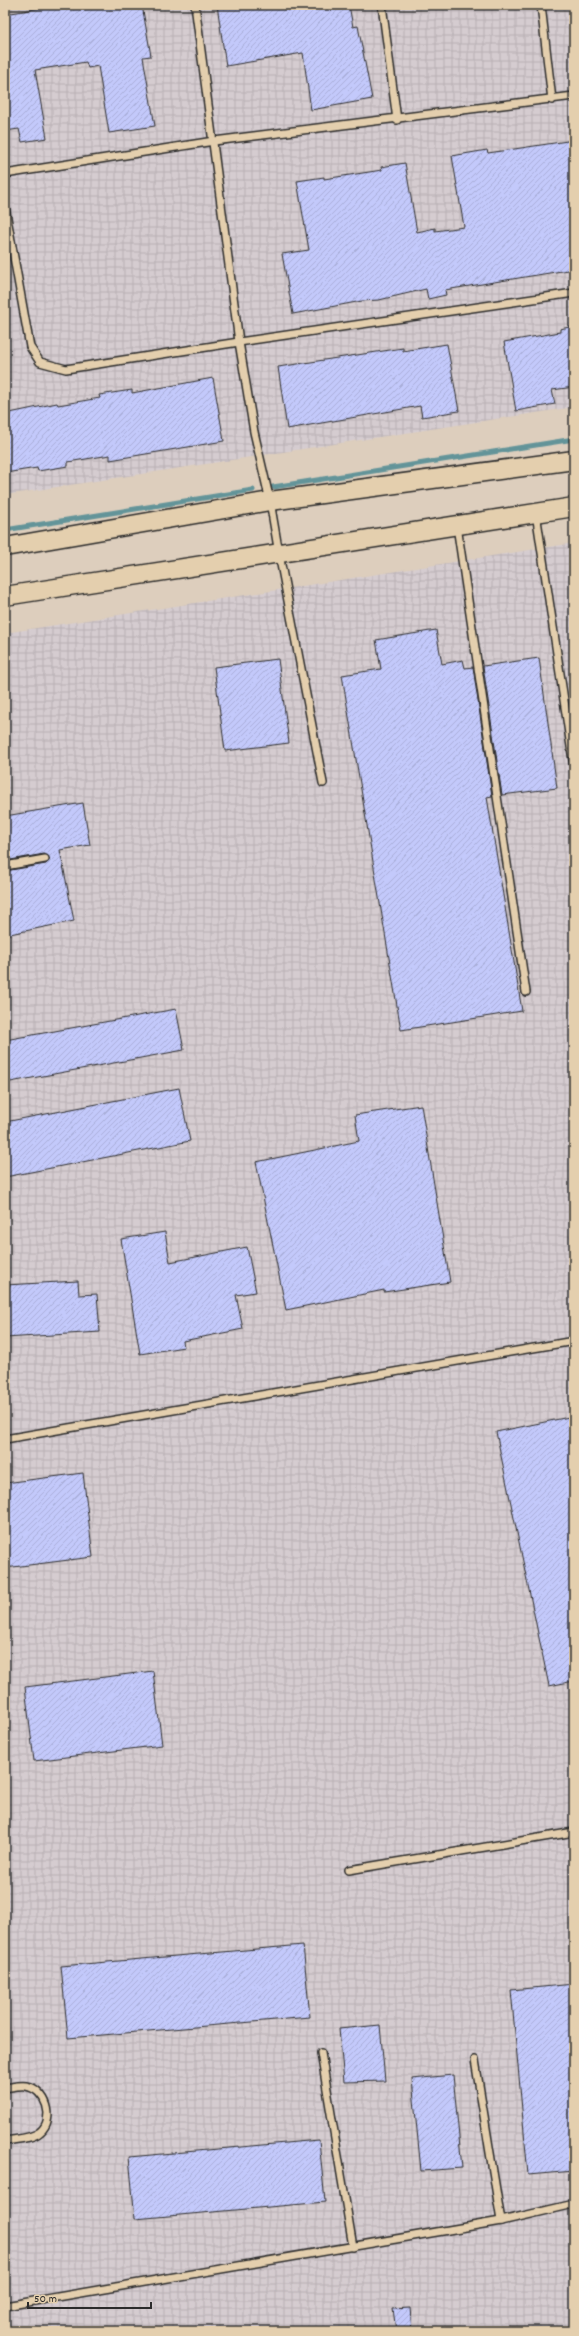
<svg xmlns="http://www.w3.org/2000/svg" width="579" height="2336" viewBox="0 0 579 2336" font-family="Dekko,sans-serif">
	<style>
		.industrial { fill: url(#industrial-grid) }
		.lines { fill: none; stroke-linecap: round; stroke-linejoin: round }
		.stream { stroke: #639499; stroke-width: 5 }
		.building { fill: url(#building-hatch); stroke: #2b2b2b }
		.service-casing { stroke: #2b2b2b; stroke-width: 10 }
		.tertiary-casing { stroke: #2b2b2b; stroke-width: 21 }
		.service { stroke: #e4cfae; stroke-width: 7 }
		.tertiary { stroke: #e4cfae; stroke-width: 18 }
	</style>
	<defs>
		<pattern id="industrial-grid" width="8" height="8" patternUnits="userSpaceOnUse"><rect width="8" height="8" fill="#d5ccd0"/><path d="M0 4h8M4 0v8" fill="none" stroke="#b7afb3"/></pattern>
		<pattern id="building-hatch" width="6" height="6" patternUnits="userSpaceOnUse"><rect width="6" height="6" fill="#c3c9fb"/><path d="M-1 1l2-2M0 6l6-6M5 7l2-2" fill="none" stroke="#a8add7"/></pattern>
	</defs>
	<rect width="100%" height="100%" fill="#ddcebd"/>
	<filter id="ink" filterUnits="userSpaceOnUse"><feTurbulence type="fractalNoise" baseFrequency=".025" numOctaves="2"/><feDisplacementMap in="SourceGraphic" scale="8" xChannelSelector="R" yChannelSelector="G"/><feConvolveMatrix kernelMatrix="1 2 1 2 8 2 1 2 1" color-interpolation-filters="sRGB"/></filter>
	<g filter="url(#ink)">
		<g class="industrial">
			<path d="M 5,5 L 574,5 L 574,407 L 5,495 Z"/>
			<path d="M 574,543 L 574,2331 L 5,2331 L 5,633 Z"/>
		</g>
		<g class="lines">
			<g class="stream">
				<path d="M 273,487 L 574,439"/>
				<path d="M 5,530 L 253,490"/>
			</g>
		</g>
		<g class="building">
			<path d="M 60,5 L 142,5 L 151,56 L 143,57 L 155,126 L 109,133 L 98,66 L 88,68 L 86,62 L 35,70 L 47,138 L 22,142 L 19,129 L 5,131 L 5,14 Z"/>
			<path d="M 217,5 L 349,5 L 353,27 L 358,26 L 372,99 L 311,110 L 303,53 L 226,66 Z"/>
			<path d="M 574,140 L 574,269 L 445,290 L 446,295 L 428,299 L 426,289 L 379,300 L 362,301 L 293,314 L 282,254 L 309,250 L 297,181 L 324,177 L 324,179 L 382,170 L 381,167 L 405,163 L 417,232 L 435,228 L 435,231 L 464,227 L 452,156 L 487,150 L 488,153 Z"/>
			<path d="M 574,326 L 574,387 L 552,390 L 555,404 L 516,411 L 504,342 L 560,332 L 560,329 Z"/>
			<path d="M 447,344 L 459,411 L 422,417 L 420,406 L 287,429 L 278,367 L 403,348 L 403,351 Z"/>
			<path d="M 213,378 L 224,441 L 110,460 L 110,455 L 68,462 L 68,466 L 38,471 L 37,468 L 5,473 L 5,414 L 57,403 L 58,405 L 100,398 L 99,395 L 132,390 L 132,393 Z"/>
			<path d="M 436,630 L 442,664 L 463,660 L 465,668 L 473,667 L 492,796 L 487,797 L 522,1011 L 401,1030 L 342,675 L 381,669 L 376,640 Z"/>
			<path d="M 539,658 L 557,788 L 502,795 L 483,666 Z"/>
			<path d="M 278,659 L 289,743 L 225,751 L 214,667 Z"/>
			<path d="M 83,803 L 90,845 L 60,850 L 74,921 L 5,935 L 5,871 L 46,864 L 50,859 L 44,854 L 5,861 L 5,816 Z"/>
			<path d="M 176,1009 L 184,1050 L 5,1083 L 5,1040 Z"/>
			<path d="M 179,1088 L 190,1141 L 5,1177 L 5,1122 Z"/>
			<path d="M 421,1105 L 450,1282 L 384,1292 L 384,1290 L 286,1310 L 256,1162 L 359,1141 L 355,1115 Z"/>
			<path d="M 165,1232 L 170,1262 L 247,1247 L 256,1292 L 236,1295 L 243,1329 L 183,1341 L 184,1347 L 140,1354 L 121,1239 Z"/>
			<path d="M 78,1281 L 79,1295 L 97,1294 L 100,1332 L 5,1338 L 5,1285 Z"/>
			<path d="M 574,1416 L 574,1681 L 549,1686 L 496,1432 Z"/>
			<path d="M 83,1473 L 93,1557 L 5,1568 L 5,1483 Z"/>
			<path d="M 153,1671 L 162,1745 L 34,1761 L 25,1687 Z"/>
			<path d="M 303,1945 L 310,2017 L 68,2038 L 61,1966 Z"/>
			<path d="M 574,1984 L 574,2171 L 528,2175 L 511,1990 Z"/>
			<path d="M 380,2025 L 385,2081 L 344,2082 L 339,2029 Z"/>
			<path d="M 453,2075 L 462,2168 L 421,2171 L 412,2079 Z"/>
			<path d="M 319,2140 L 325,2202 L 135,2219 L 129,2157 Z"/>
			<path d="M 410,2308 L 412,2331 L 396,2331 L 393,2309 Z"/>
		</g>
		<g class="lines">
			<defs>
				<g id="service">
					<path d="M 195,5 L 239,342 L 254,432 L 270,501 L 279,554 L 323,783"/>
					<path d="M 382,5 L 397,120"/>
					<path d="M 541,5 L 552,100"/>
					<path d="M 5,174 L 214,141 L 574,96"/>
					<path d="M 5,207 L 30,347 L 40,362 L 66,369 L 239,342 L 574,293"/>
					<path d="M 536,513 L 574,767"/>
					<path d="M 457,526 L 526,992"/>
					<path d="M 5,866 L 45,859"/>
					<path d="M 5,1439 L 574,1341"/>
					<path d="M 349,1870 L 574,1832"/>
					<path d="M 321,2053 L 353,2247"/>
					<path d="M 475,2060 L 501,2221"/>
					<path d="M 5,2088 C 12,2087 20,2085 26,2086 C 46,2089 56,2119 40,2132 C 32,2139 16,2139 5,2141"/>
					<path d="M 5,2306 L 501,2221 L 574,2204"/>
				</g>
				<g id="tertiary">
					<path d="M 5,547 L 270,501 L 574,460"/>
					<path d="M 5,596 L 574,507"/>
				</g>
			</defs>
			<use href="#service" class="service-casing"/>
			<use href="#tertiary" class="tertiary-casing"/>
			<use href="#service" class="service"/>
			<use href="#tertiary" class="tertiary"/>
		</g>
	</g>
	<rect width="579" height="2336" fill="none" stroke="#e4cfae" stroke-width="20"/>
	<rect x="10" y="10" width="559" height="2316" fill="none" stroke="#2b2b2b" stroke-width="1.5" filter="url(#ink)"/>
	<path d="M28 2302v6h123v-6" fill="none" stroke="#2b2b2b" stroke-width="2"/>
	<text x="34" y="2302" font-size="12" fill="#2b2b2b" stroke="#e4cfae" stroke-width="3" paint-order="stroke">50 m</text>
</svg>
